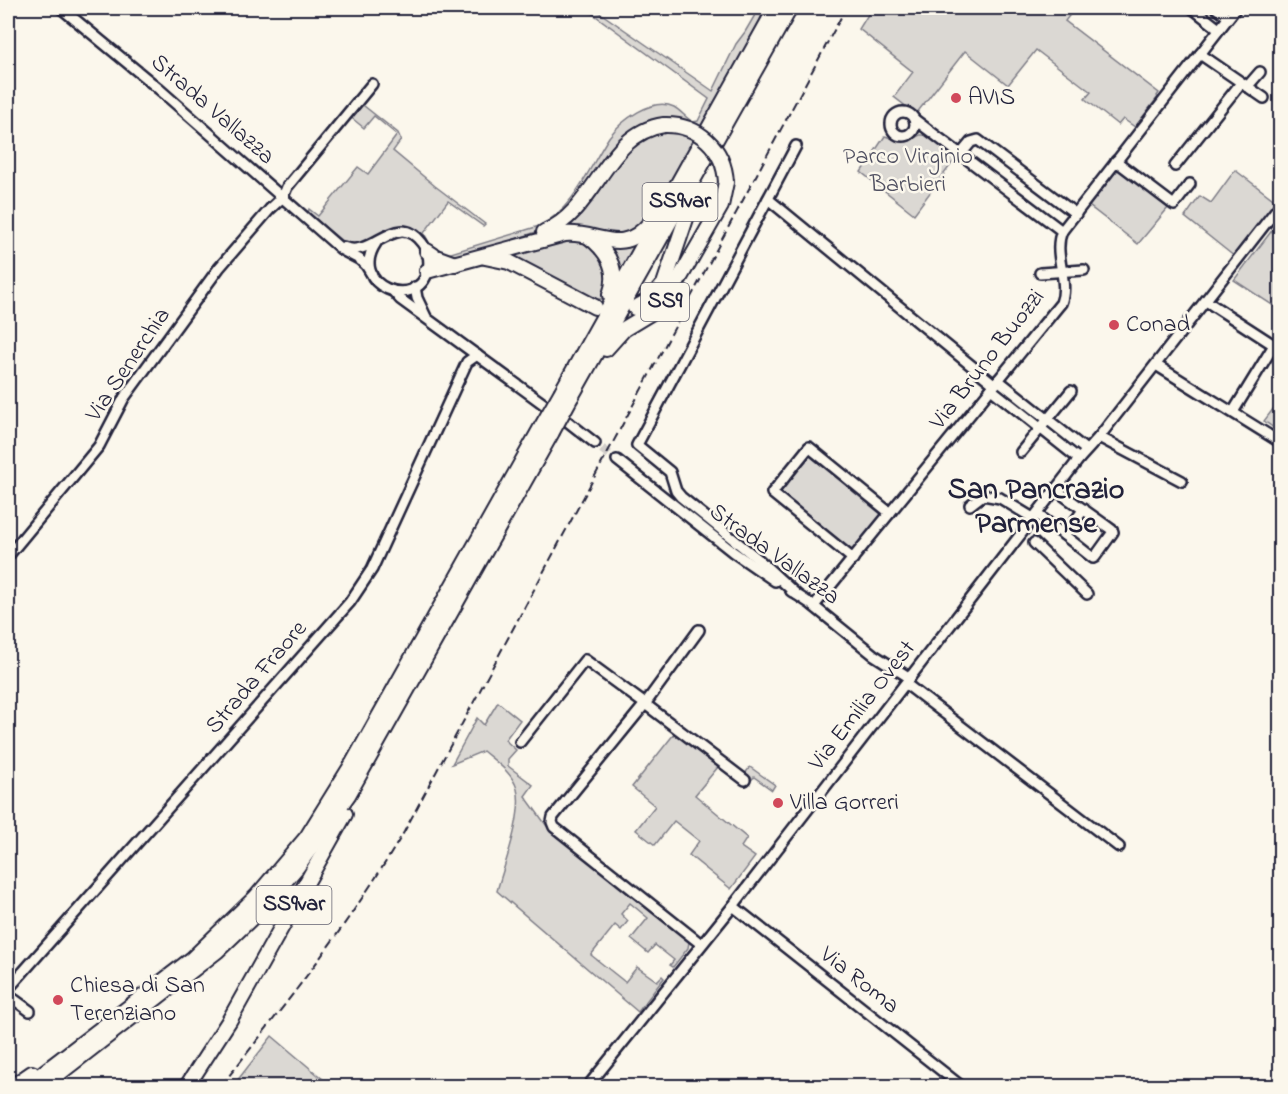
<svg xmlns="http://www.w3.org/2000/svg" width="1288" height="1094" viewBox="0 0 1288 1094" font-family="'Indie Flower',sans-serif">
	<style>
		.green { fill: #dbd8d3; stroke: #7e7d87; stroke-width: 1.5 }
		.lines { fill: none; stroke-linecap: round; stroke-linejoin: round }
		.minor-tunnel { stroke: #d0ccc9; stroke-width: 9; stroke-dasharray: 9 4.5; stroke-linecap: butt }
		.minor-casing { stroke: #22223b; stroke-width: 14 }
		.highway-casing { stroke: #22223b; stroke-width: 18 }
		.minor { stroke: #fbf7ec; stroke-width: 9 }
		.highway { stroke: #fbf7ec; stroke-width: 14 }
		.rail { stroke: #22223b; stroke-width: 2; stroke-dasharray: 9 4.5; stroke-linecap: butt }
		.highway-bridge-casing { stroke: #22223b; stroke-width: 18; stroke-linecap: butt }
		.highway-bridge { stroke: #fbf7ec; stroke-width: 14 }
		.poi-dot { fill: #d1495b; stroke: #fbf7ec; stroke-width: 2 }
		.labels { text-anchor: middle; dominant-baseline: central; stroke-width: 5; stroke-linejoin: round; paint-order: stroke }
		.shield { fill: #fbf7ec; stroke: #636270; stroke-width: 1.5 }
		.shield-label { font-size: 22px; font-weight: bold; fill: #22223b }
		.poi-label { font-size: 24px; fill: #22223b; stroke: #fbf7ec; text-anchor: start }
		.street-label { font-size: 24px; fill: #22223b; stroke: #fbf7ec }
		.park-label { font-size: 24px; fill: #505061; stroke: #fbf7ec }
		.district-label { font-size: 30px; font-weight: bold; fill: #22223b; stroke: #fbf7ec }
	</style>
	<rect width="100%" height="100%" fill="#fbf7ec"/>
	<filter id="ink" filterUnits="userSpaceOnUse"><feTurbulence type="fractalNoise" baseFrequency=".0167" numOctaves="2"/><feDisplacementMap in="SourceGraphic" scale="12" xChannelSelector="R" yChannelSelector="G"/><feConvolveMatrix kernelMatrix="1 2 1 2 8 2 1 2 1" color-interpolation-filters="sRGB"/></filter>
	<g filter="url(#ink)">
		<g class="green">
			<path d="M 585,8 L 593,8 L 713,91 L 736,44 L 745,32 L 759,8 L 764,8 L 760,20 L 701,129 L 646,125 L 580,200 L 542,230 L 475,253 L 445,259 L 411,231 L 369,243 L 347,245 L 308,213 L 309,209 L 318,216 L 358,167 L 368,174 L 397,135 L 374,116 L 364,128 L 348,115 L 359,102 L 398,133 L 401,140 L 393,151 L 435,186 L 485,224 L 483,226 L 448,201 L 424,233 L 432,248 L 448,254 L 539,226 C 574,209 589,168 609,137 C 621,121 653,96 674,107 C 681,111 686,118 693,122 L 698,121 L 709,99 Z"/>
			<path d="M 872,8 L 1075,8 L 1065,21 L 1159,93 L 1157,96 L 1158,97 L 1135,127 L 1123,119 L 1118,125 L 1085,99 L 1091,92 L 1036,50 L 1008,85 L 965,51 L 916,114 L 894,97 L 913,72 L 859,29 Z"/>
			<path d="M 664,129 L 696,137 L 646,223 L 622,238 L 564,227 L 630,145 Z"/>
			<path d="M 920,135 L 927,135 L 956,158 L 914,214 L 861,172 L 885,136 C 899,141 907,142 920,135 Z"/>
			<path d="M 1118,169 L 1168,208 L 1138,244 L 1089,206 Z"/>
			<path d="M 1235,170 L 1277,202 L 1235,257 L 1185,217 L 1200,196 L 1211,203 Z"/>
			<path d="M 1280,220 L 1280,310 L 1234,280 Z"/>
			<path d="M 567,239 L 588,243 L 605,259 L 608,292 L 604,299 L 599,299 L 597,304 L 507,255 Z"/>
			<path d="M 639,239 L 620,273 L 618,272 L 606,245 Z"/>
			<path d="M 1280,400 L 1280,432 L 1264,421 Z"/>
			<path d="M 810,456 L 882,515 L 853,551 L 780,492 Z"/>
			<path d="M 498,702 L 520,720 L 505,740 L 516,750 L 508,759 L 508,766 L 533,785 L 525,796 L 549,829 L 689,942 L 688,948 L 673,967 L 670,965 L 674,960 L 655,945 L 648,953 L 631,939 L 648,918 L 630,903 L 621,914 L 628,921 L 621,930 L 615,925 L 591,955 L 625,982 L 637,967 L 657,981 L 662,976 L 664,978 L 638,1012 L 497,891 C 504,865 524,814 517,789 C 513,773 495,761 483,751 L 452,764 L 477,718 L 484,725 Z"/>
			<path d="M 674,734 L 677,734 L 718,767 L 695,795 L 747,838 L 741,847 L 755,857 L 731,889 L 689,855 L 699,841 L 674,821 L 655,845 L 636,830 L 655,806 L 632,787 Z"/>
			<path d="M 750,767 L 775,785 L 772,790 L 754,777 L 748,784 L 740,780 Z"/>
			<path d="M 272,1036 L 331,1086 L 233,1086 Z"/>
		</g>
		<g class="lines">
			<path class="minor-tunnel" d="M 602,449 L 617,460"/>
			<defs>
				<g id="minor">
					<path d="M 61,8 L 159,89 L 342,250 L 359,259 L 366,265 L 371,273"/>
					<path d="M 1192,8 L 1219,29"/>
					<path d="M 1216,8 L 1228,17"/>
					<path d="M 1200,54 L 1264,98"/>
					<path d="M 1247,87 L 1260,72"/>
					<circle cx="903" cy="124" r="12"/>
					<path d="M 914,119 L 1062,231"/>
					<path d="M 961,154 L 971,142 L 978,140 L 1076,214"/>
					<path d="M 1116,161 L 1174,205 L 1190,184"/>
					<path d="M 1175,166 L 1241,83"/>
					<path d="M 768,199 L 995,385"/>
					<path d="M 343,247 C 373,260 396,209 422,243 C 428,251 430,261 428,270 C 417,313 347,286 376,243"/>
					<path d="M 1040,273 L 1084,270"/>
					<path d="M 415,287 L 417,298 L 426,317"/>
					<path d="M 393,291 L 400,299 L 545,405"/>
					<path d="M 1206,301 L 1274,345 L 1233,412"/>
					<path d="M 1156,365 L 1280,442"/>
					<path d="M 998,380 L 1086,450"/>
					<path d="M 991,389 L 1079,459"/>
					<path d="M 567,421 L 595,443"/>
					<path d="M 1099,437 L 1182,481"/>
					<path d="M 1021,452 L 1071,391"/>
					<path d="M 617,460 L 733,552 L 775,581"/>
					<path d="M 1056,490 C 1074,503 1093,516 1112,530 L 1113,532 L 1095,557 L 1093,558 L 1064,535 L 1084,509"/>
					<path d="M 970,505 L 983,495 L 1000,498 L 1033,518"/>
					<path d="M 1037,514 L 1064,535"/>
					<path d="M 1034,543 L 1087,594"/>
					<path d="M 8,556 L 99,446 L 124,398 L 219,268 L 270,209 L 283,197 L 287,187 L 372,84"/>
					<path d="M 853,559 L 772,493 L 809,447 L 890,513"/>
					<path d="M 791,591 L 811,604 L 874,655 L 910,678"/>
					<path d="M 796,594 L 759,560 L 681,497 L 676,491 L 670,472 L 637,445 L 796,146"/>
					<path d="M 814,606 L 1061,303 C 1070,281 1052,254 1062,231 L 1236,8"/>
					<path d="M 699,630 L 645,704 L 745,780"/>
					<path d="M 906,684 L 1119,847"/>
					<path d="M 520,742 L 585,660 L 645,704 L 553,817 L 552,822 L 554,827 L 701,944"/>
					<path d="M 733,906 L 961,1086"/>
					<path d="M 8,989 L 350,602 L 372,569 L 467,362 L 477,355"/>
					<path d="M 8,995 L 30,1011"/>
					<path d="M 588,1086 L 733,906 L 1079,459 L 1099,437 L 1280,205"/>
				</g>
				<g id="highway">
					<path d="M 544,232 C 597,211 605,133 664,125"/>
					<path d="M 589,237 C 609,252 619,271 610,295"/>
					<path d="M 427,251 L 436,257 L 455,264"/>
					<path d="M 485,257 L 509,262 L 595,307"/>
					<path d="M 427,271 L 565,234 C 599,231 621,258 650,223"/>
					<path d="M 635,308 L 651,299 L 664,284 L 695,192"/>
					<path d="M 606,349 L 624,329 L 657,309 L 670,295 L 721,206 L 726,182"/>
					<path d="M 562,391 L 776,8"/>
					<path d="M 571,397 L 790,8"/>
					<path d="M 13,1086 L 32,1073"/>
					<path d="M 26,1086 L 192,959 L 256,897 L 307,837 L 353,763 L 542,426"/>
					<path d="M 43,1086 L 217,951 L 263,907 L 297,867 L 348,795 L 552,432"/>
					<path d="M 187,1086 L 229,1021 L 345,814"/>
				</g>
			</defs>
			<use href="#minor" class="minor-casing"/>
			<use href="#highway" class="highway-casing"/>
			<use href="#minor" class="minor"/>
			<use href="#highway" class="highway"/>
			<path class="rail" d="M 221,1086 C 286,1004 350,923 404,832 L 846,8"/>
			<defs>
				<g id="highway-bridge">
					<path d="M 664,125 C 698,124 724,148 726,182"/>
					<path d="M 542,426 L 562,391"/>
					<path d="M 552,432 L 571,397"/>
				</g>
			</defs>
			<use href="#highway-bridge" class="highway-bridge-casing"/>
			<use href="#highway-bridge" class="highway-bridge"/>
		</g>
	</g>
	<g class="poi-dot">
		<circle cx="956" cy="98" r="6"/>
		<circle cx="1114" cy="325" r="6"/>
		<circle cx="778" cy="803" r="6"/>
		<circle cx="58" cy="1000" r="6"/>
	</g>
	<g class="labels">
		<g class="shield">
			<rect x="642.5" y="183" width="75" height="38" rx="4.5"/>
			<rect x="641" y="283" width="48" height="38" rx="4.5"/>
			<rect x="256.5" y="886" width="75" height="38" rx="4.5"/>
		</g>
		<g class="shield-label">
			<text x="680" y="202">SS9var</text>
			<text x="665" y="302">SS9</text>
			<text x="294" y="905">SS9var</text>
		</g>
		<g class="poi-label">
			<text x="968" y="98">AVIS</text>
			<text x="1126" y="325">Conad</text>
			<text x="790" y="803">Villa Gorreri</text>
			<text x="70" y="986">Chiesa di San<tspan x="70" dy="28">Terenziano</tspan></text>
		</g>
		<g class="street-label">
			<text transform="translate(212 110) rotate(41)">Strada Vallazza</text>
			<text transform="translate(988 360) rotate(-52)">Via Bruno Buozzi</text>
			<text transform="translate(129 365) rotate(-56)">Via Senerchia</text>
			<text transform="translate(774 555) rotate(36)">Strada Vallazza</text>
			<text transform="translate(257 678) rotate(-49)">Strada Fraore</text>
			<text transform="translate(863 706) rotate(-52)">Via Emilia Ovest</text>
			<text transform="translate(859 981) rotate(38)">Via Roma</text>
		</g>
		<g class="park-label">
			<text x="908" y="157">Parco Virginio<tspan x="908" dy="28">Barbieri</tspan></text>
		</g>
		<g class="district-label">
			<text x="1036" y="491">San Pancrazio<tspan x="1036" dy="34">Parmense</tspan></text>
		</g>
	</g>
	<rect width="1288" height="1094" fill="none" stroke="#fbf7ec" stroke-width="30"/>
	<rect x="15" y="15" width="1258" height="1064" fill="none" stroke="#22223b" stroke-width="2" filter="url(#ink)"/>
</svg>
